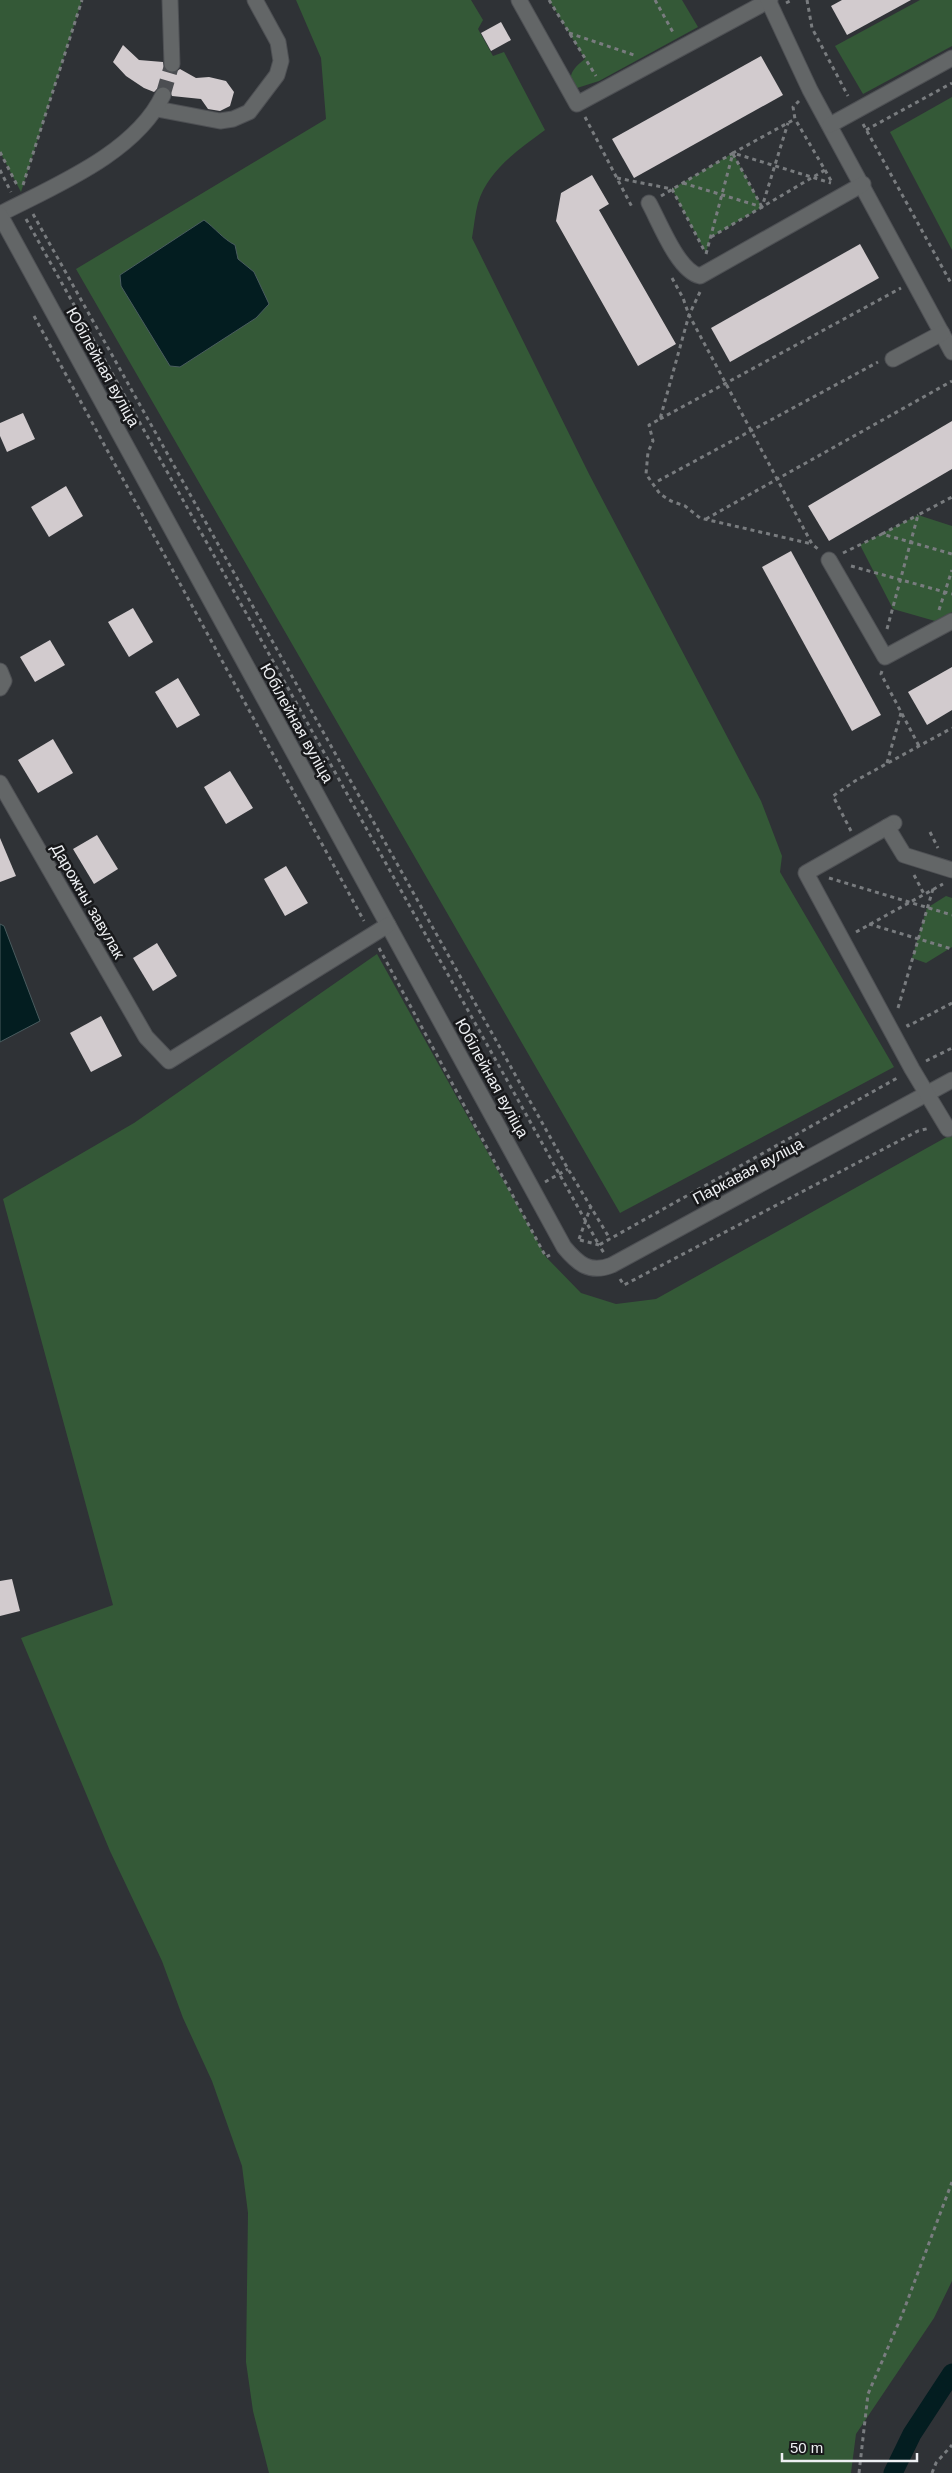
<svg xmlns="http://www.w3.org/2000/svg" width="952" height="2473" viewBox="0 0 952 2473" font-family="Arial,sans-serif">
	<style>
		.green { fill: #345937 }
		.water { fill: #031d20; stroke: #4a5c5f }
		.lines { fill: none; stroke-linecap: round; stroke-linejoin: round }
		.canal { stroke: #031d20; stroke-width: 19 }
		.building { fill: #d2cbce }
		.minor-tunnel { stroke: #4c4e52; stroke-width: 15; stroke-dasharray: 15 8; stroke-linecap: butt }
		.minor-casing { stroke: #4e5054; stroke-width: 17 }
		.path { stroke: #797c7f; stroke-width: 3; stroke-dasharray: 4 4; stroke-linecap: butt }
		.minor { stroke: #636667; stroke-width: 15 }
		.labels { text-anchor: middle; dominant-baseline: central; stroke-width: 5; stroke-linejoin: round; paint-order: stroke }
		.street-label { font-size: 16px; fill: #eef0f3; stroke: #18191b }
	</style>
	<rect width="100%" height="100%" fill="#2f3236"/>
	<g class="green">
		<path d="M 0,0 L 82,0 L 21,192 L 0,152 Z"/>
		<path d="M 296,0 L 471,0 L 483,20 L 478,29 L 493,56 L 504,52 L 545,130 C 518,150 488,170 478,203 C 475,214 474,226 472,238 L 589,474 L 761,801 L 782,856 L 780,872 L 894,1067 L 620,1213 L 76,269 L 326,119 L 321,58 Z"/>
		<path d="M 549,0 L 682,0 L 698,27 L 599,81 L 577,88 L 570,83 C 570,71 576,66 585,59 Z"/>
		<path d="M 920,0 L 952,0 L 952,46 L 863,94 L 835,46 Z"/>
		<path d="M 952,97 L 952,250 L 890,132 Z"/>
		<path d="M 733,153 L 762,207 L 710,238 L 706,253 L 672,189 Z"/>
		<path d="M 918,515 L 952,526 L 952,612 L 935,621 L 893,609 L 860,545 Z"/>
		<path d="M 946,896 L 952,898 L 952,947 L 926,963 L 912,958 L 927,908 Z"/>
		<path d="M 377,954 L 546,1257 L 581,1293 L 616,1304 L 656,1299 L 952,1134 L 952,2281 L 934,2318 L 856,2434 L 851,2473 L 269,2473 L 253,2411 L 246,2362 L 248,2213 L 242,2166 L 212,2081 L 183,2018 L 162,1961 L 110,1851 L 21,1638 L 113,1605 L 3,1199 L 134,1123 Z"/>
	</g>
	<g class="water">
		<path d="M 204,220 C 215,228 223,239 235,245 L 238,259 L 254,272 L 269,304 L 256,318 L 180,367 L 170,366 L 121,286 L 120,275 Z"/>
		<path d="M 0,924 L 4,926 L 40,1021 L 0,1042 Z"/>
	</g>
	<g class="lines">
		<path class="canal" d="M 893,2473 L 912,2434 L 952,2373"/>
	</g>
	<g class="building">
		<path d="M 842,0 L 911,0 L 847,35 L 831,6 Z"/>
		<path d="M 501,22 L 511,40 L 491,51 L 481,33 Z"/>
		<path d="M 123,45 L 139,60 L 163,62 L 164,68 L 168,72 L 176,72 L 180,69 L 196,78 L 209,77 L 226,81 L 234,92 L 230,106 L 220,111 L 208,109 L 201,99 L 172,96 L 167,87 L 159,87 L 154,92 L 144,88 L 126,76 L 113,62 Z"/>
		<path d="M 761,56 L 783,95 L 634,178 L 612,139 Z"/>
		<path d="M 592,175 L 609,204 L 599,210 L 676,344 L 638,366 L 556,221 L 561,193 Z"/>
		<path d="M 860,244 L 879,278 L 730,362 L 711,328 Z"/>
		<path d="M 23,413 L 35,439 L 7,452 L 0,436 L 0,423 Z"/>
		<path d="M 952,421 L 952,469 L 829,541 L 808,506 Z"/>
		<path d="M 66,486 L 83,516 L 49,537 L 31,507 Z"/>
		<path d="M 791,551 L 881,715 L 852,731 L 762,567 Z"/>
		<path d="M 133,608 L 153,642 L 129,657 L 108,622 Z"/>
		<path d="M 50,640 L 65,665 L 35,682 L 20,657 Z"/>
		<path d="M 952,667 L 952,710 L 927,725 L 908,692 Z"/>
		<path d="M 178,678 L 200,715 L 177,728 L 155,692 Z"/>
		<path d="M 53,739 L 73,773 L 38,793 L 18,760 Z"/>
		<path d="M 230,771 L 253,808 L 226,824 L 204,787 Z"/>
		<path d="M 97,835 L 118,869 L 94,884 L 73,849 Z"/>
		<path d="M 0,838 L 16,876 L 0,882 Z"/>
		<path d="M 286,866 L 308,903 L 285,916 L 264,879 Z"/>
		<path d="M 157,943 L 177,976 L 153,991 L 133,958 Z"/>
		<path d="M 101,1016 L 122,1056 L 91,1072 L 70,1033 Z"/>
		<path d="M 12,1579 L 20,1611 L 0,1616 L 0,1581 Z"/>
	</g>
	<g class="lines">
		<path class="minor-tunnel" d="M 163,95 L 172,64"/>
		<defs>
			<g id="minor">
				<path d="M 170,0 L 172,64"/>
				<path d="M 519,0 L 577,104 L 770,0"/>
				<path d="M 768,0 L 810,90 L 952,352"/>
				<path d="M 157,109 L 220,121 L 233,119 L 249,112 L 277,75 L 281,61 L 278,42 L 255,0"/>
				<path d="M 830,125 L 952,58"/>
				<path d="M 649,203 C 660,223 678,271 700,276 L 863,184"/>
				<path d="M 0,214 C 54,186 136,153 163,95"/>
				<path d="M 0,215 L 564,1247 C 578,1264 590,1274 612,1265 L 952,1080"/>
				<path d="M 893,359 L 942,333"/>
				<path d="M 829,560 L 885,657 L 952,621"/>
				<path d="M 0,671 L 4,681 L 0,688"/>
				<path d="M 0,783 L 146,1037 L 169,1061 L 388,925"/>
				<path d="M 894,823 L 806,873 L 912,1069 L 948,1129"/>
				<path d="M 887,827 L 904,855 L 952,870"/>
			</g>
		</defs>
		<use href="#minor" class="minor-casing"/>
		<g class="path">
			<path d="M 549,0 L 596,76"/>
			<path d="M 655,0 L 674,34"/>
			<path d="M 807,0 L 812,28 L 848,96"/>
			<path d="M 786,3 L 792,0"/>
			<path d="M 569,33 L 634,55"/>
			<path d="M 585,117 L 632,207"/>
			<path d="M 863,124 L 952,285"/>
			<path d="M 866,130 L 952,83"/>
			<path d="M 0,152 L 18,187"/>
			<path d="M 733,154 L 762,207"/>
			<path d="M 0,170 L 11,192"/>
			<path d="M 825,170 L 833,184"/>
			<path d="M 617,178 L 672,189 L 705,252"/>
			<path d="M 683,183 L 762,207 L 788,123"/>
			<path d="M 23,185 L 82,0"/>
			<path d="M 661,196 L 733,153 L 831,183"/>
			<path d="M 33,214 L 568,1169 L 610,1239"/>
			<path d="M 26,219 L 599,1245 L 899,1077"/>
			<path d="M 711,237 L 825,170 L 795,119"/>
			<path d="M 706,254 L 733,153 L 795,119 L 793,107 L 799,101"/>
			<path d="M 672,278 L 683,298 L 689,315 L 812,544 L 818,549"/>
			<path d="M 700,292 L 689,315 L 660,419 L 649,425 L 653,441 L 648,452 L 646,474 L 660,494 L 671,501 L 685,506 L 700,518 L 812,544"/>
			<path d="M 34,316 L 364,921"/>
			<path d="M 660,419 L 901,288"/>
			<path d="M 658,481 L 878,362"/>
			<path d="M 706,519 L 952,381"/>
			<path d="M 882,534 L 918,515"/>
			<path d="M 843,553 L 882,534 L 952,554"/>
			<path d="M 851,566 L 952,594"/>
			<path d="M 939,610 L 952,570"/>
			<path d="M 887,629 L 918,515 L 952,497"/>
			<path d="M 882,671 L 881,674 L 919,746"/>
			<path d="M 887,763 L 901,713"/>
			<path d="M 851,831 L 833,796 L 855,781 L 952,728"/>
			<path d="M 930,832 L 938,848"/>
			<path d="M 914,875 L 924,894"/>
			<path d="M 829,878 L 952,915"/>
			<path d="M 869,924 L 952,949"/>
			<path d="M 856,932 L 943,884"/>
			<path d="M 379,948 L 546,1257 L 550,1255"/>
			<path d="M 898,1008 L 933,889"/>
			<path d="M 907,1024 L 908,1026 L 952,1003"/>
			<path d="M 926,1061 L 952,1048"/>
			<path d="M 545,1182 L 568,1169"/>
			<path d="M 579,1239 L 591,1206"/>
			<path d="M 580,1240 L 599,1245 L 604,1253"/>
			<path d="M 620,1279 L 624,1285 L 918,1131 L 930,1128"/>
			<path d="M 859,2473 L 868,2394 L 902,2315 L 952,2182"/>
			<path d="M 932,2473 L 936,2463 L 952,2445"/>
		</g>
		<use href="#minor" class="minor"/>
	</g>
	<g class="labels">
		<g class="street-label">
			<text transform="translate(103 367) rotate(61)">Юбілейная вуліца</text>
			<text transform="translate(297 723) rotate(61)">Юбілейная вуліца</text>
			<text transform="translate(88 901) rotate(60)">Дарожны завулак</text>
			<text transform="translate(492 1078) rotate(61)">Юбілейная вуліца</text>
			<text transform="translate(748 1171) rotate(-28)">Паркавая вуліца</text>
		</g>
	</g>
	<path d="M782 2453v8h135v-8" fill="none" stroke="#eef0f3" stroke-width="2.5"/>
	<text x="790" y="2453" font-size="15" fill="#eef0f3" stroke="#18191b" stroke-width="4" paint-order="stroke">50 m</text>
</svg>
